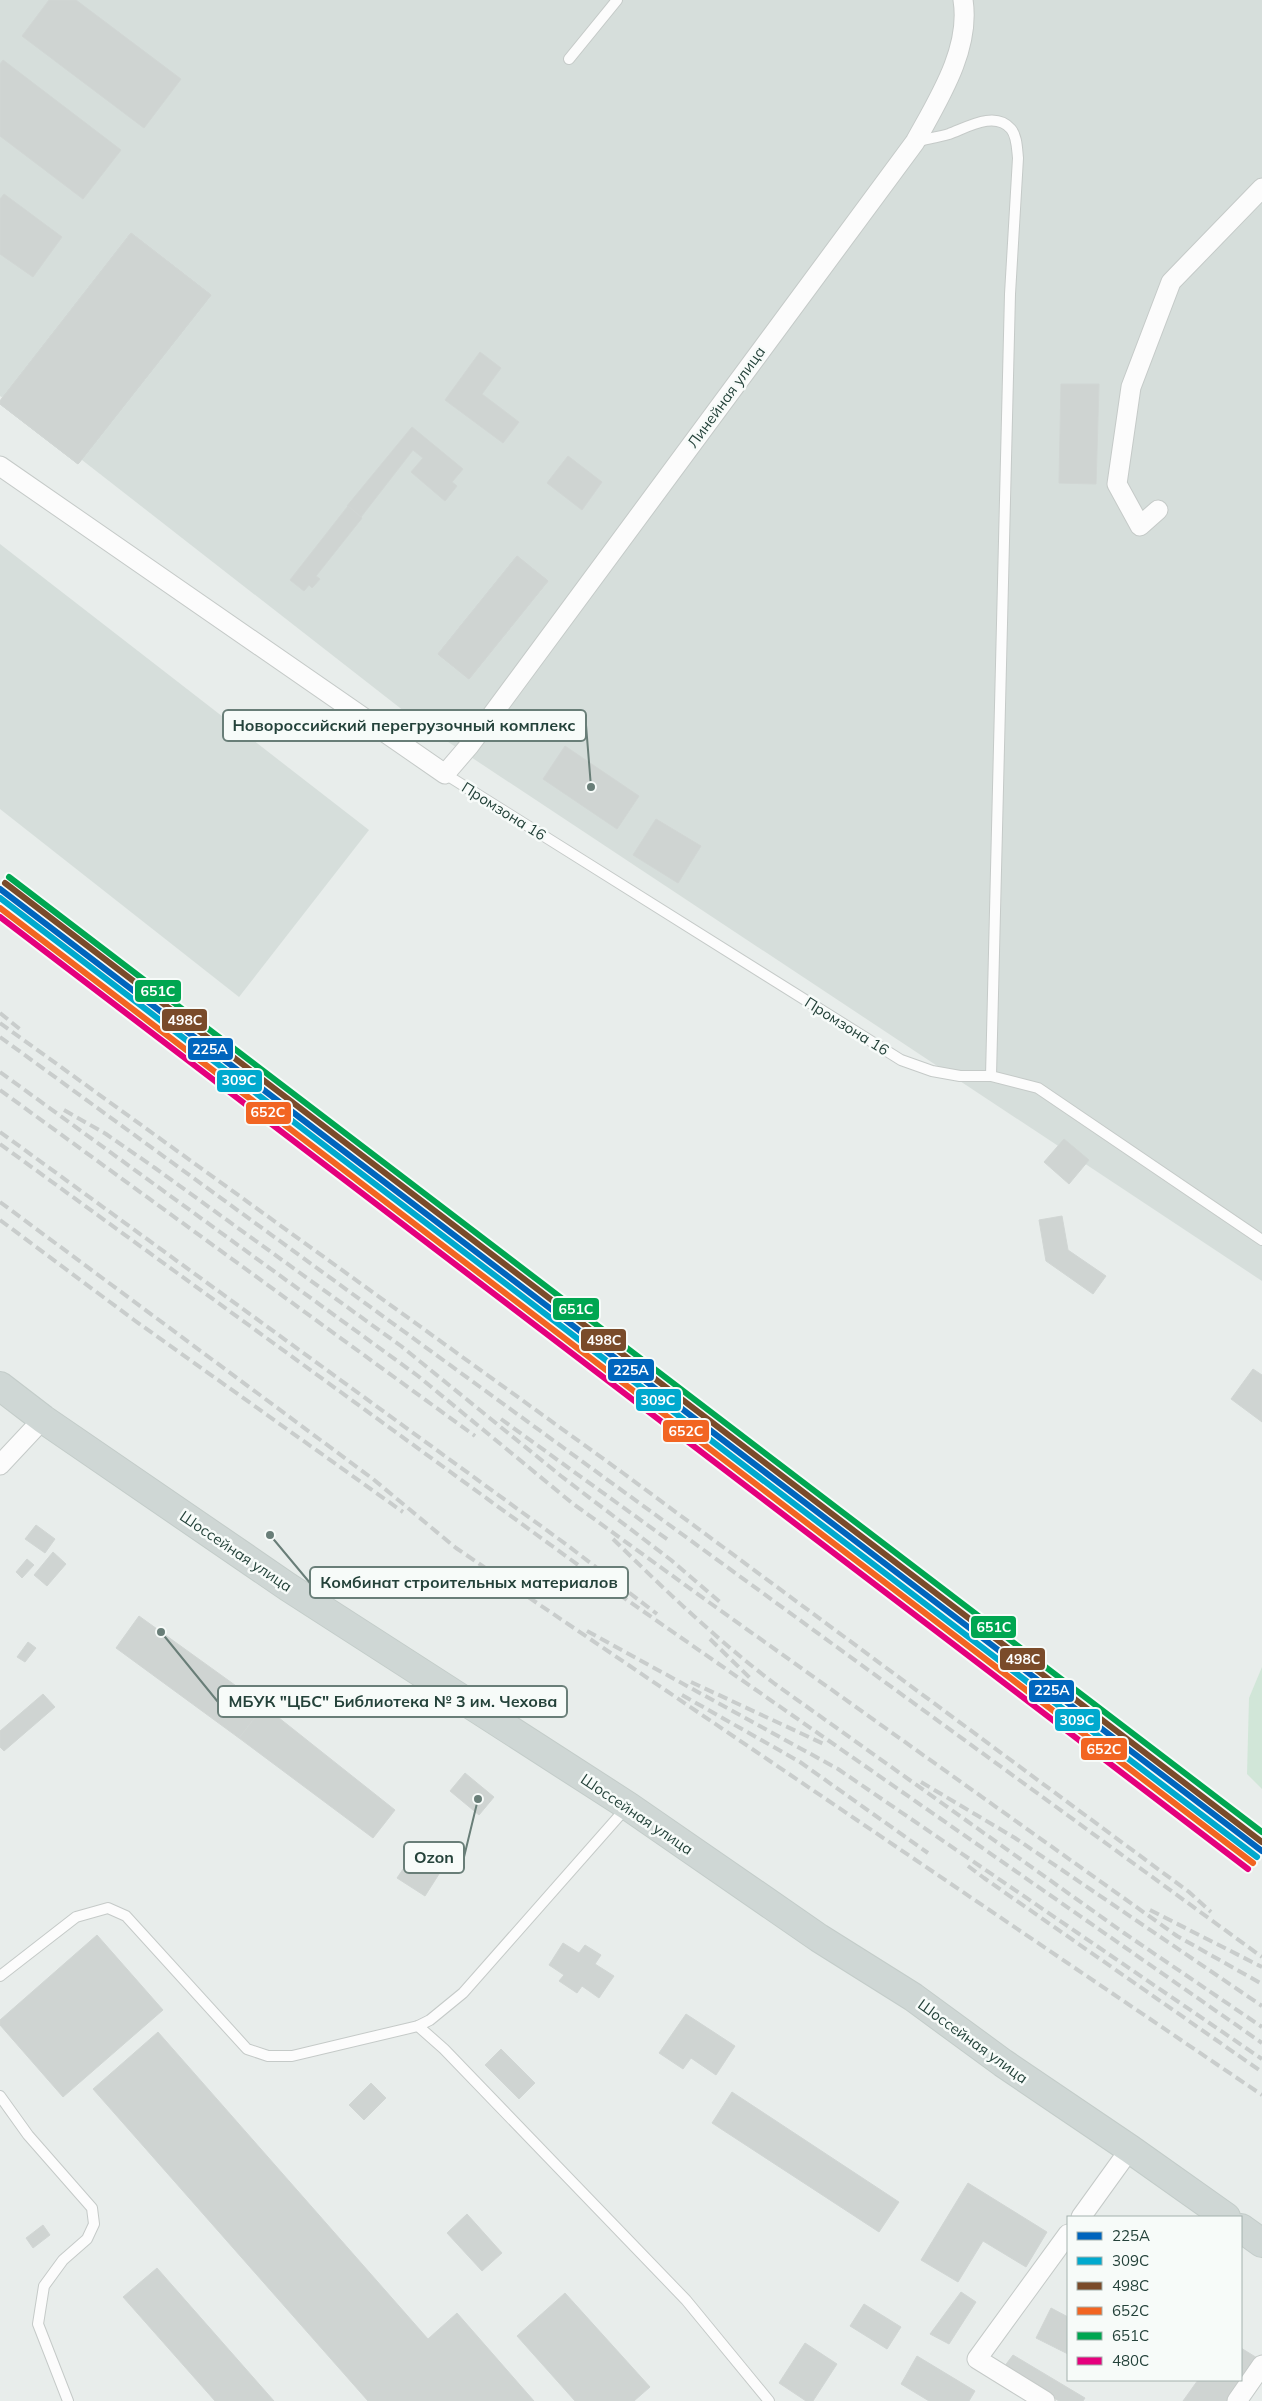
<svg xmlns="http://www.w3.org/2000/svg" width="1262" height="2401" viewBox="0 0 1262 2401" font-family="Mulish,sans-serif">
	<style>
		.built { fill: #d6dedb }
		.green { fill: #d1e6d8 }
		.building { fill: #cfd4d2; stroke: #d1d6d4 }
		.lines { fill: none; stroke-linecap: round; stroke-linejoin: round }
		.lane-casing { stroke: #c5cac8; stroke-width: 12 }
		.street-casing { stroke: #c5cac8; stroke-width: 21 }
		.primary-casing { stroke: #c3ccc9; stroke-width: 30 }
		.lane { stroke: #fcfcfc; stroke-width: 10 }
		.street { stroke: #fcfcfc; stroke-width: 19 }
		.primary { stroke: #cfd7d5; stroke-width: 28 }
		.rail { stroke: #c9cdcc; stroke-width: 4; stroke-dasharray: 10 5; stroke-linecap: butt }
		.rail-1-casing { stroke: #f7fbf9; stroke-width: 10 }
		.rail-2-casing { stroke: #f7fbf9; stroke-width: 10 }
		.rail-3-casing { stroke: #f7fbf9; stroke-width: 10 }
		.rail-4-casing { stroke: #f7fbf9; stroke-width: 10 }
		.rail-5-casing { stroke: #f7fbf9; stroke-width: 10 }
		.rail-6-casing { stroke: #f7fbf9; stroke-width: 10 }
		.rail-1 { stroke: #0065bd; stroke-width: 6 }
		.rail-2 { stroke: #00a9ce; stroke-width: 6 }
		.rail-3 { stroke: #7a4b2a; stroke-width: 6 }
		.rail-4 { stroke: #f26522; stroke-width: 6 }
		.rail-5 { stroke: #00a651; stroke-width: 6 }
		.rail-6 { stroke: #e5007d; stroke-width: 6 }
		.labels { text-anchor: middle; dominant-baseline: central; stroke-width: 5; stroke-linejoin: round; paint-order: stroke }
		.street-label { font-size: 15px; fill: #24423a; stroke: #f7fbf9 }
		.leader { fill: none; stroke: #697e78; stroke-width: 2 }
		.callout-dot { fill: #697e78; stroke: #f7fbf9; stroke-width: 2 }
		.callout { fill: #f7fbf9; stroke: #697e78; stroke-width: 2 }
		.callout-label { font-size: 16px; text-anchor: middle; font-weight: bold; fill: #24423a }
		.line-badge { stroke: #f7fbf9; stroke-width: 2 }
		.badge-label { font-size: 14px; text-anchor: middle; font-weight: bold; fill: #fff }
	</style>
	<rect width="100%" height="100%" fill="#e8edeb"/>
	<g class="built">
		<path d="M 0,0 L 1262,0 L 1262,1281 L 418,722 L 0,396 Z"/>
		<path d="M 0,544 L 369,830 L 239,997 L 0,809 Z"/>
	</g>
	<path class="green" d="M 1262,1667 L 1262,1789 L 1247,1774 L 1249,1698 Z"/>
	<g class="building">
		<path d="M 49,0 L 76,0 L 181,79 L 144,128 L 22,36 Z"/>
		<path d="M 3,60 L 121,150 L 83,199 L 0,136 L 0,64 Z"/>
		<path d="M 4,194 L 62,237 L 33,277 L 0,254 L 0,199 Z"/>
		<path d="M 131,233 L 211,295 L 78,464 L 0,404 L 0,401 Z"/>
		<path d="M 131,233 L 211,295 L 78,464 L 0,404 L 0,401 Z"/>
		<path d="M 480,352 L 501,368 L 482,394 L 519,422 L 503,443 L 445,400 Z"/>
		<path d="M 1061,384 L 1099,384 L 1096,484 L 1059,483 Z"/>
		<path d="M 412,427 L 463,469 L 452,482 L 457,486 L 445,501 L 411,472 L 423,458 L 413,450 L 361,517 L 347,506 Z"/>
		<path d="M 568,456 L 602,482 L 582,510 L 547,483 Z"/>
		<path d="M 348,506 L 362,518 L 316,576 L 320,579 L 312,588 L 309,585 L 304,591 L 290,580 Z"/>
		<path d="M 517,556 L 548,581 L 469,679 L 438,654 Z"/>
		<path d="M 517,556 L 548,581 L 469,679 L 438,654 Z"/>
		<path d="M 565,746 L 639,796 L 617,829 L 543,779 Z"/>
		<path d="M 656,819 L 701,846 L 678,883 L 633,855 Z"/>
		<path d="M 1064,1139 L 1089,1160 L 1069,1184 L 1044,1162 Z"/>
		<path d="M 1062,1216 L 1068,1250 L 1106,1276 L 1093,1294 L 1046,1261 L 1039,1220 Z"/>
		<path d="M 1253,1369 L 1262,1375 L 1262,1422 L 1231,1399 Z"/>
		<path d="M 36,1525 L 55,1539 L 45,1553 L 25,1539 Z"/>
		<path d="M 53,1552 L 66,1564 L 47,1586 L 34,1575 Z"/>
		<path d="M 27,1559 L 34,1565 L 22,1578 L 16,1572 Z"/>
		<path d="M 139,1616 L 264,1706 L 239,1738 L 116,1648 Z"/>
		<path d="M 28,1642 L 36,1648 L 25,1662 L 17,1657 Z"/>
		<path d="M 43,1694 L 55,1707 L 4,1751 L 0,1747 L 0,1731 Z"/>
		<path d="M 264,1706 L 395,1810 L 373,1838 L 239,1738 Z"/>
		<path d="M 465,1773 L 494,1797 L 479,1815 L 450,1791 Z"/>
		<path d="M 412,1856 L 439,1874 L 425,1896 L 397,1878 Z"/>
		<path d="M 97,1935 L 163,2010 L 63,2097 L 0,2025 L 0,2020 Z"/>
		<path d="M 563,1943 L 579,1953 L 585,1945 L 601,1955 L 595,1964 L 614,1976 L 599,1998 L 582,1986 L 577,1993 L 559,1981 L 564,1975 L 549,1965 Z"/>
		<path d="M 686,2014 L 735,2046 L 716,2075 L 691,2058 L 683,2069 L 659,2053 Z"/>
		<path d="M 158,2032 L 428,2339 L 457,2313 L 534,2401 L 368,2401 L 93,2089 Z"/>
		<path d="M 501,2049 L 535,2083 L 519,2099 L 485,2065 Z"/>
		<path d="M 371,2083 L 386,2098 L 364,2120 L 349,2105 Z"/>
		<path d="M 732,2092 L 899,2202 L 879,2232 L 712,2123 Z"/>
		<path d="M 968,2183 L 1047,2232 L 1026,2267 L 983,2241 L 958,2282 L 921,2260 Z"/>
		<path d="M 467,2214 L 502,2253 L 482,2271 L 447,2233 Z"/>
		<path d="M 43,2225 L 50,2235 L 33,2248 L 26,2238 Z"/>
		<path d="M 157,2268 L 274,2401 L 215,2401 L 123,2297 Z"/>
		<path d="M 961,2292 L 976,2302 L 949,2344 L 930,2334 Z"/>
		<path d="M 565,2293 L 650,2387 L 634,2401 L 575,2401 L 517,2336 Z"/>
		<path d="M 864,2304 L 901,2327 L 887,2349 L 850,2326 Z"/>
		<path d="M 1051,2308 L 1068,2317 L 1068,2354 L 1036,2338 Z"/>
		<path d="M 805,2343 L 837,2364 L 813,2401 L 806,2401 L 779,2383 Z"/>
		<path d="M 1241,2348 L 1262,2361 L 1237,2401 L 1183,2401 L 1198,2380 L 1241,2380 Z"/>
		<path d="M 1013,2355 L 1085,2398 L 1083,2401 L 1059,2401 L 1004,2367 Z"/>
		<path d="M 917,2356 L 975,2391 L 969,2401 L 929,2401 L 901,2384 Z"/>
	</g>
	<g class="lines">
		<defs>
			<g id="lane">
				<path d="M 569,59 L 617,0"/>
				<path d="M 915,142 C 927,139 938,137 949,134 C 966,128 995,110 1011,129 C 1017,136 1017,149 1018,158 L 1010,294 L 991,1076"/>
				<path d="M 445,774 L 901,1060 L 932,1071 L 960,1076 L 991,1076 L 1038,1088 L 1262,1240"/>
				<path d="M 0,1976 L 76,1917 L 108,1908 L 126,1916 L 247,2049 L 268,2056 L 292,2056 L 418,2026 L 430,2020 L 463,1993 L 627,1807"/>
				<path d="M 418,2026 L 444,2049 L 686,2300 L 769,2401"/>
				<path d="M 0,2096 L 28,2135 L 92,2208 L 94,2224 L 87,2239 L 63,2260 L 44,2286 L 38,2324 L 68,2401"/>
			</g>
			<g id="street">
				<path d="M 0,466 L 445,774 L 469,746 L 915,142 C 938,100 971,49 963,0"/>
				<path d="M 1158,510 L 1140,526 L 1117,484 L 1131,387 L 1171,282 L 1262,188"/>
				<path d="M 0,1465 L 43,1419"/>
				<path d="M 1081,2217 L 1130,2149"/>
				<path d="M 1045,2401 L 977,2359 L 1068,2234"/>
				<path d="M 1237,2401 L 1262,2365"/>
			</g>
			<g id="primary">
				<path d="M 0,1386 L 43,1419 L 288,1587 L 628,1806 L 819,1938 L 913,1997 L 1003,2063 L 1130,2149 L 1226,2217"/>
				<path d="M 1241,2228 L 1262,2243"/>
			</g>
		</defs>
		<use href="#lane" class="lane-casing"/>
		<use href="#street" class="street-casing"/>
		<use href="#primary" class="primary-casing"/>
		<use href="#lane" class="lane"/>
		<use href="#street" class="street"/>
		<use href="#primary" class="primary"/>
		<g class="rail">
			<path d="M 0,1013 L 21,1030"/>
			<path d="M 0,1023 L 623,1473 L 1189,1892 L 1211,1912"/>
			<path d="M 0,1037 L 1262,1957"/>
			<path d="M 0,1072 L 418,1376 L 572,1503 L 710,1603 L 1177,1936 L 1262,1984"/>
			<path d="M 0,1090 L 475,1436"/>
			<path d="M 64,1110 L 106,1134 L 155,1168 L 401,1346 L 561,1476 L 671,1560 L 721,1603"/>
			<path d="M 0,1132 L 567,1545 L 657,1614"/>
			<path d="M 0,1144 L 607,1586 L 1262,2043"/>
			<path d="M 0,1202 L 373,1479 L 456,1548 L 1262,2095"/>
			<path d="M 0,1220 L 134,1320 L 403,1512"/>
			<path d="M 501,1419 L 671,1542"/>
			<path d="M 613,1539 C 665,1590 717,1640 775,1684 L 1124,1933 L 1262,2027"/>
			<path d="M 587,1631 L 838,1769 L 1262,2059"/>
			<path d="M 710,1639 L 751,1679"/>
			<path d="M 691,1682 L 826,1745"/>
			<path d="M 682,1695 L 800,1762 L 928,1853"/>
			<path d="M 921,1782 L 1015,1838 L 1262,2006"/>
			<path d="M 968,1866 L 984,1878 L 1262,2072"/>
			<path d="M 1150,1910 L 1262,1967"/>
		</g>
		<defs>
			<path id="rail-1" d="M 0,889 L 1262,1851"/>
			<path id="rail-2" d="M 0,898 L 1257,1857"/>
			<path id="rail-3" d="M 5,883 L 1262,1842"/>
			<path id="rail-4" d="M 0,908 L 1253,1863"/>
			<path id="rail-5" d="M 9,877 L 1262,1832"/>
			<path id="rail-6" d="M 0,917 L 1248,1869"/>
		</defs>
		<use href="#rail-1" class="rail-1-casing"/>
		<use href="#rail-2" class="rail-2-casing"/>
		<use href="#rail-3" class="rail-3-casing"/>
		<use href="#rail-4" class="rail-4-casing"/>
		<use href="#rail-5" class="rail-5-casing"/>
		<use href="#rail-6" class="rail-6-casing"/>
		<use href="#rail-1" class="rail-1"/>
		<use href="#rail-2" class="rail-2"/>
		<use href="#rail-3" class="rail-3"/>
		<use href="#rail-4" class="rail-4"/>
		<use href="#rail-5" class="rail-5"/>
		<use href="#rail-6" class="rail-6"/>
	</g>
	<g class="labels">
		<g class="street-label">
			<text transform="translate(726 397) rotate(-54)">Линейная улица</text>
			<text transform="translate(504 811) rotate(32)">Промзона 16</text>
			<text transform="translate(847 1026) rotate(32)">Промзона 16</text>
			<text transform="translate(236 1551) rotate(34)">Шоссейная улица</text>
			<text transform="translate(637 1814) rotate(34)">Шоссейная улица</text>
			<text transform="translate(973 2041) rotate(36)">Шоссейная улица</text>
		</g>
	</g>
	<path class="leader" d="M591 787L586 725M270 1535L310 1583M161 1632L218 1702M478 1799L464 1857"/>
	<g class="callout-dot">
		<circle cx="591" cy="787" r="5"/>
		<circle cx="270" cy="1535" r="5"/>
		<circle cx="161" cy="1632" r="5"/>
		<circle cx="478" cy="1799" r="5"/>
	</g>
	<g class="callout">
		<rect x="223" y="710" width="363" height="31" rx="5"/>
		<rect x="310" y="1567" width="318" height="31" rx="5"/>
		<rect x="218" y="1686" width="349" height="31" rx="5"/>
		<rect x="404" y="1842" width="60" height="31" rx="5"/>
	</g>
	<g class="callout-label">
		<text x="404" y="731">Новороссийский перегрузочный комплекс</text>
		<text x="469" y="1588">Комбинат строительных материалов</text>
		<text x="393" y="1707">МБУК "ЦБС" Библиотека № 3 им. Чехова</text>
		<text x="434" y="1863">Ozon</text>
	</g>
	<g class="line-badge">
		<rect x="134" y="979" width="48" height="24" rx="5" fill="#00a651"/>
		<rect x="161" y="1008" width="47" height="24" rx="5" fill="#7a4b2a"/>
		<rect x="187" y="1037" width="47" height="24" rx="5" fill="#0065bd"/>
		<rect x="216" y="1069" width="47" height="24" rx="5" fill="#00a9ce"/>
		<rect x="245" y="1101" width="47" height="24" rx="5" fill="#f26522"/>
		<rect x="552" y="1297" width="48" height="24" rx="5" fill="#00a651"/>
		<rect x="580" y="1328" width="47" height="24" rx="5" fill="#7a4b2a"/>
		<rect x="607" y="1358" width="48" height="24" rx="5" fill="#0065bd"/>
		<rect x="635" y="1388" width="47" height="24" rx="5" fill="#00a9ce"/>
		<rect x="662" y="1419" width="48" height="24" rx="5" fill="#f26522"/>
		<rect x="970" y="1615" width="47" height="24" rx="5" fill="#00a651"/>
		<rect x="999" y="1647" width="47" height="24" rx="5" fill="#7a4b2a"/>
		<rect x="1028" y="1679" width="47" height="24" rx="5" fill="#0065bd"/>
		<rect x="1054" y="1708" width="47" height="24" rx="5" fill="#00a9ce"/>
		<rect x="1080" y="1737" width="48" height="24" rx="5" fill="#f26522"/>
	</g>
	<g class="badge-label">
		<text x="158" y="996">651С</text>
		<text x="185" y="1025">498С</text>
		<text x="210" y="1054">225А</text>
		<text x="239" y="1085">309С</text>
		<text x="268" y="1117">652С</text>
		<text x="576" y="1314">651С</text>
		<text x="604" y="1345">498С</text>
		<text x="631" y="1375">225А</text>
		<text x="658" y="1405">309С</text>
		<text x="686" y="1436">652С</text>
		<text x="994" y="1632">651С</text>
		<text x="1023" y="1664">498С</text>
		<text x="1052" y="1695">225А</text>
		<text x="1077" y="1725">309С</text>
		<text x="1104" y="1754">652С</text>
	</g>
	<rect x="1067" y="2216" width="175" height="165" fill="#f7fbf9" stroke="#a3b1ad"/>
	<rect x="1077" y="2232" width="25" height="8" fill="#0065bd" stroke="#a3b1ad"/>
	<text x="1112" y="2241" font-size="15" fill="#24423a">225А</text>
	<rect x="1077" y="2257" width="25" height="8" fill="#00a9ce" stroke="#a3b1ad"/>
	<text x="1112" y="2266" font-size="15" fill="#24423a">309С</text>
	<rect x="1077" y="2282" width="25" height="8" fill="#7a4b2a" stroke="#a3b1ad"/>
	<text x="1112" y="2291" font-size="15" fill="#24423a">498С</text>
	<rect x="1077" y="2307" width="25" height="8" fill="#f26522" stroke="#a3b1ad"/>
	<text x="1112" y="2316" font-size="15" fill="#24423a">652С</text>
	<rect x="1077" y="2332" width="25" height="8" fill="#00a651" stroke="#a3b1ad"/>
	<text x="1112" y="2341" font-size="15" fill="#24423a">651С</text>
	<rect x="1077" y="2357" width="25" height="8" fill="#e5007d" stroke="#a3b1ad"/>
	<text x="1112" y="2366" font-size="15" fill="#24423a">480С</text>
</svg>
